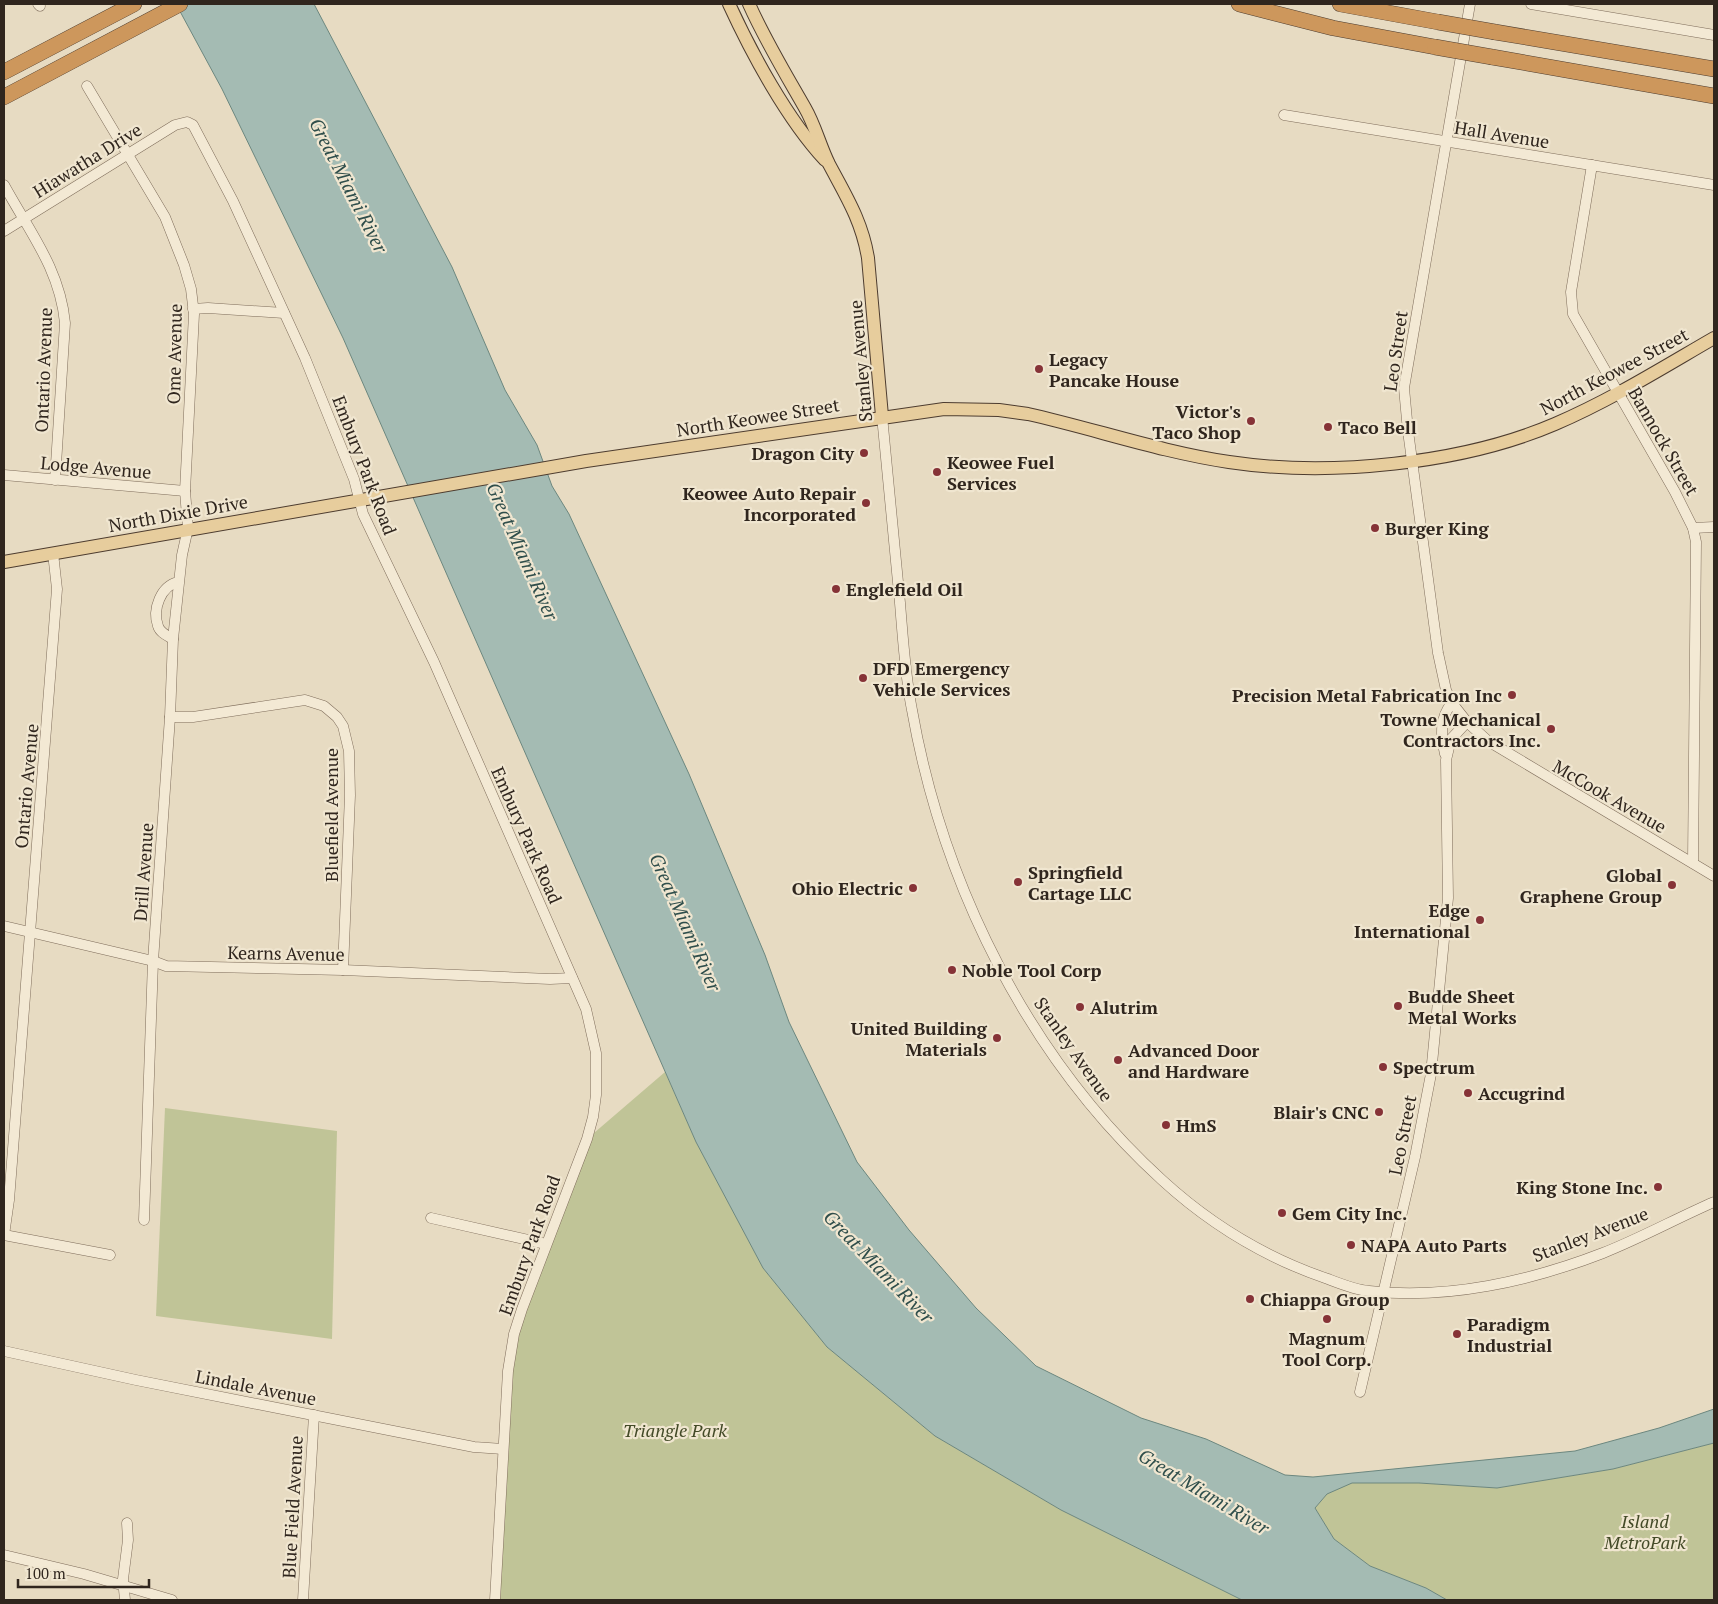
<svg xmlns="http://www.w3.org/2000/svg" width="1718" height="1604" viewBox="0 0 1718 1604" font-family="'PT Serif',serif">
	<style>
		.green { fill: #c0c497 }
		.water { fill: #a4bbb3; stroke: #6c877f }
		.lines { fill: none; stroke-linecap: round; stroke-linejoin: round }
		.minor-casing { stroke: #7f6d5b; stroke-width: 11 }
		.major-casing { stroke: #4d3c2f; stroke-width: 14 }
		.highway-casing { stroke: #4d3c2f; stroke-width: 16 }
		.minor { stroke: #f3e9d4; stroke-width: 10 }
		.major { stroke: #e7cd9d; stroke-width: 12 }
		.highway { stroke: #cd975c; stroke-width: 15 }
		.highway-bridge-casing { stroke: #4d3c2f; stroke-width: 16; stroke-linecap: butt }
		.highway-bridge { stroke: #cd975c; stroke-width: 15 }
		.poi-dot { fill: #863337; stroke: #f0e6d0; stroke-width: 2 }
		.labels { text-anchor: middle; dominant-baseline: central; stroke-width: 4.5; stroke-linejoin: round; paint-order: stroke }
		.street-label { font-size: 18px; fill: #30261e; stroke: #f0e6d0 }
		.poi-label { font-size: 18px; font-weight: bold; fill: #30261e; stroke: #f0e6d0; text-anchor: start }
		.park-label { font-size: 18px; font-style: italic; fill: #434a27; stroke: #f0e6d0 }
		.water-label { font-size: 19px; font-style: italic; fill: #2f4e4b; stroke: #f0e6d0 }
	</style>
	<rect width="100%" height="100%" fill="#e7dbc2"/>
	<g class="green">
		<path d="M 665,1072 L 696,1142 L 763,1268 L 827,1347 L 935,1436 L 1061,1510 L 1242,1600 L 495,1600 L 509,1357 L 587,1139 Z"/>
		<path d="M 165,1108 L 337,1131 L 332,1339 L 156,1316 Z"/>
		<path d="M 1714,1443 L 1714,1600 L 1447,1600 L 1426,1588 L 1370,1566 L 1334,1539 L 1315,1508 L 1327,1494 L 1352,1482 L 1419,1483 L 1497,1488 L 1613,1469 Z"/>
	</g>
	<path class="water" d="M 176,4 L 314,4 L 452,267 L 505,390 L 537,445 L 552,486 L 569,514 L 689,774 L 765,955 L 789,1022 L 857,1162 L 909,1230 L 976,1308 L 1036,1366 L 1141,1418 L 1206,1439 L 1285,1475 L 1313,1477 L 1575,1451 L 1659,1428 L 1714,1409 L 1714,1443 L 1613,1469 L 1497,1488 L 1419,1483 L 1352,1483 L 1327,1494 L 1315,1508 L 1334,1539 L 1370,1566 L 1426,1588 L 1447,1600 L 1242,1600 L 1061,1510 L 935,1436 L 827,1347 L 763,1268 L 696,1142 L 343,338 L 222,89 Z"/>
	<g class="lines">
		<defs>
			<g id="minor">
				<path d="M 38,4 L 40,6"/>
				<path d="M 1470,4 L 1404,388 L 1408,431 L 1438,653 L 1446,690 L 1452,703 L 1467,722 L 1488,741 L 1714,876"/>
				<path d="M 1531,4 L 1714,35"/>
				<path d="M 87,86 L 165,217 L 184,265 L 191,289 L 194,314 L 185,491 L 188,528 L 182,555 L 173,639 L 170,717 L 153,961 L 144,1220"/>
				<path d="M 1284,115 L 1714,185"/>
				<path d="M 1592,165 L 1571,292 L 1573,314 L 1675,492 L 1693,528 L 1696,542 L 1693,863"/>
				<path d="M 4,185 C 29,231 60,269 65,323 L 55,480"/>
				<path d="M 4,231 L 175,125 L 187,122 L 193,125 L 233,201 L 305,358 L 354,479 L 363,514 L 434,662 L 586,1009 L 596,1053 L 596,1095 L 593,1117 L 587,1139 L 522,1309 L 514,1334 L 508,1371 L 495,1600"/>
				<path d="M 193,309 L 208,308 L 284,313"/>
				<path d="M 882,416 C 888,478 894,540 900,603 C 903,639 905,675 912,710 C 943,886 1029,1059 1162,1180 C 1210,1224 1266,1258 1328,1279 C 1341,1284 1356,1290 1369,1291 C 1447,1300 1531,1281 1603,1253 C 1641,1238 1677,1218 1714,1202"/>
				<path d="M 4,475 L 185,491"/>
				<path d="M 1693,528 L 1714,527"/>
				<path d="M 173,639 C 168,636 160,633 158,626 C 152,609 161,586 178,582"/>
				<path d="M 170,717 L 193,717 L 305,700 L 324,706 L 337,717 L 343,726 L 349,751 L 350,795 L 343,970"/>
				<path d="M 1445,754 C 1441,736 1439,718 1452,703"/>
				<path d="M 4,926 L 153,961 L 166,966 L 343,970 L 550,979 L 572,978"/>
				<path d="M 431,1218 L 546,1244"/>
				<path d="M 4,1235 L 9,1200 L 57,589 L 53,553"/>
				<path d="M 4,1235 L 110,1255"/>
				<path d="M 4,1351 L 136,1380 L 474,1447 L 503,1449"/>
				<path d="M 1360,1392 L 1415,1157 L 1431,1074 L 1448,898 L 1446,760 L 1451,739 L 1467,722"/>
				<path d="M 4,1555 L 84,1574 L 172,1600"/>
				<path d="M 125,1600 L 123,1579 L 128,1540 L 127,1523"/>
				<path d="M 303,1600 L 314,1415"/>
			</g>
			<g id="major">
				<path d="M 729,4 C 752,54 787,119 825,160"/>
				<path d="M 749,4 C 765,40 785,73 805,108 C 815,125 820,146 829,164 C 846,196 862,221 868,258 L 882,416"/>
				<path d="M 4,562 L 586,461 L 944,409 L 999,410 L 1028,414 C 1095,429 1161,452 1229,462 C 1329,477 1462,464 1555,424 C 1611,400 1662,368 1714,338"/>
			</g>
			<g id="highway">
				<path d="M 1239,4 L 1333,28 L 1435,47"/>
				<path d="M 1340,4 L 1438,22"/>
				<path d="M 1495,32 L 1714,69"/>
				<path d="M 1492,57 L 1714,96"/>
				<path d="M 4,72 L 134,4"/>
				<path d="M 4,97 L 180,4"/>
			</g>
		</defs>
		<use href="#minor" class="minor-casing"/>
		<use href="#major" class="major-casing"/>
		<use href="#highway" class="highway-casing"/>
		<use href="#minor" class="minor"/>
		<use href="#major" class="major"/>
		<use href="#highway" class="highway"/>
		<defs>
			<g id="highway-bridge">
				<path d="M 1438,22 L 1495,32"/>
				<path d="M 1435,47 L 1492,57"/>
			</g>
		</defs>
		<use href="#highway-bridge" class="highway-bridge-casing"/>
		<use href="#highway-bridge" class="highway-bridge"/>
	</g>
	<g class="poi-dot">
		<circle cx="1039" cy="369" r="5"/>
		<circle cx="1251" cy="421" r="5"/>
		<circle cx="1328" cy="427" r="5"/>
		<circle cx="864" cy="453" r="5"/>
		<circle cx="937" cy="472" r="5"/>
		<circle cx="866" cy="503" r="5"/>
		<circle cx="1375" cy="528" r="5"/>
		<circle cx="836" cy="589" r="5"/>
		<circle cx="863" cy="678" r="5"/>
		<circle cx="1512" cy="695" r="5"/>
		<circle cx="1551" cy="729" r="5"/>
		<circle cx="1018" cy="882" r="5"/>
		<circle cx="1672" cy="885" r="5"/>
		<circle cx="913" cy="888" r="5"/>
		<circle cx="1480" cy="920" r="5"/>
		<circle cx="952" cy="970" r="5"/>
		<circle cx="1398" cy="1006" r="5"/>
		<circle cx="1080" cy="1007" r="5"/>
		<circle cx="997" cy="1038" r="5"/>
		<circle cx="1118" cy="1060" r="5"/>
		<circle cx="1383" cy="1067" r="5"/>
		<circle cx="1468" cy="1093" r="5"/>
		<circle cx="1379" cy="1112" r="5"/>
		<circle cx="1166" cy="1125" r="5"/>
		<circle cx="1658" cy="1187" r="5"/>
		<circle cx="1282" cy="1213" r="5"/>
		<circle cx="1351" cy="1245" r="5"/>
		<circle cx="1250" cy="1299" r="5"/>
		<circle cx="1327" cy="1319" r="5"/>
		<circle cx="1457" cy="1334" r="5"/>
	</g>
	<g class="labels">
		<g class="street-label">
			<text transform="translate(1502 134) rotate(9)">Hall Avenue</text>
			<text transform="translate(87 160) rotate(-32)">Hiawatha Drive</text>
			<text transform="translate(1395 351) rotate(-82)">Leo Street</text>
			<text transform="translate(174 354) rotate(-89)">Ome Avenue</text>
			<text transform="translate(860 361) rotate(-95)">Stanley Avenue</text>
			<text transform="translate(43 370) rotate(-88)">Ontario Avenue</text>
			<text transform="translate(1614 371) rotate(-28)">North Keowee Street</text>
			<text transform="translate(758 417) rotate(-9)">North Keowee Street</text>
			<text transform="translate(1664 441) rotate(60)">Bannock Street</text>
			<text transform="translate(365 465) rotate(69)">Embury Park Road</text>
			<text transform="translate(96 467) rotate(5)">Lodge Avenue</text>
			<text transform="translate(178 513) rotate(-10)">North Dixie Drive</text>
			<text transform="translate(26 786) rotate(-85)">Ontario Avenue</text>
			<text transform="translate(1610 796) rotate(30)">McCook Avenue</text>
			<text transform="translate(331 815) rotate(-90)">Bluefield Avenue</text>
			<text transform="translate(527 835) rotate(66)">Embury Park Road</text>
			<text transform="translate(143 872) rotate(-86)">Drill Avenue</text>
			<text transform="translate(286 953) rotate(1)">Kearns Avenue</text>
			<text transform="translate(1074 1049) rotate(55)">Stanley Avenue</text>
			<text transform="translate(1402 1135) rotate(-79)">Leo Street</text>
			<text transform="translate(1590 1234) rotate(-21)">Stanley Avenue</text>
			<text transform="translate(529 1245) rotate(-70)">Embury Park Road</text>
			<text transform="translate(256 1387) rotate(11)">Lindale Avenue</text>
			<text transform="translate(292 1507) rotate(-87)">Blue Field Avenue</text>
		</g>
		<g class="poi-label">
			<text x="1049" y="359">Legacy<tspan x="1049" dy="21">Pancake House</tspan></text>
			<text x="1241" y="411" text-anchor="end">Victor's<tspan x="1241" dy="21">Taco Shop</tspan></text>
			<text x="1338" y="427">Taco Bell</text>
			<text x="854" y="453" text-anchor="end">Dragon City</text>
			<text x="947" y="462">Keowee Fuel<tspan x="947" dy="21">Services</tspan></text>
			<text x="856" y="493" text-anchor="end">Keowee Auto Repair<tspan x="856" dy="21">Incorporated</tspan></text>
			<text x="1385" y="528">Burger King</text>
			<text x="846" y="589">Englefield Oil</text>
			<text x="873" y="668">DFD Emergency<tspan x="873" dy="21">Vehicle Services</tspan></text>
			<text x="1502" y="695" text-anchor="end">Precision Metal Fabrication Inc</text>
			<text x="1541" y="719" text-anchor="end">Towne Mechanical<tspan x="1541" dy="21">Contractors Inc.</tspan></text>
			<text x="1028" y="872">Springfield<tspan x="1028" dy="21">Cartage LLC</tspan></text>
			<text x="1662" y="875" text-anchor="end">Global<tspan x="1662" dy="21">Graphene Group</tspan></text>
			<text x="903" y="888" text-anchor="end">Ohio Electric</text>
			<text x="1470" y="910" text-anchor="end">Edge<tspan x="1470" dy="21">International</tspan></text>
			<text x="962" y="970">Noble Tool Corp</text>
			<text x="1408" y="996">Budde Sheet<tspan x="1408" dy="21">Metal Works</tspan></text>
			<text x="1090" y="1007">Alutrim</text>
			<text x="987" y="1028" text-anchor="end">United Building<tspan x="987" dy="21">Materials</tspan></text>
			<text x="1128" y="1050">Advanced Door<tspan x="1128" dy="21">and Hardware</tspan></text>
			<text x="1393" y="1067">Spectrum</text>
			<text x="1478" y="1093">Accugrind</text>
			<text x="1369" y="1112" text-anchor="end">Blair's CNC</text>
			<text x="1176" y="1125">HmS</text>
			<text x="1648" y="1187" text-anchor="end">King Stone Inc.</text>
			<text x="1292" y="1213">Gem City Inc.</text>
			<text x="1361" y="1245">NAPA Auto Parts</text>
			<text x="1260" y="1299">Chiappa Group</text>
			<text x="1467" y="1324">Paradigm<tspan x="1467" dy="21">Industrial</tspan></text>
			<text x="1327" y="1338" text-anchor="middle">Magnum<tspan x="1327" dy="21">Tool Corp.</tspan></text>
		</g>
		<g class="park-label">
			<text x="675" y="1430">Triangle Park</text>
			<text x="1645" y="1521">Island<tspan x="1645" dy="21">MetroPark</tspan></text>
		</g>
		<g class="water-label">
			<text transform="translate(349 185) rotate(63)">Great Miami River</text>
			<text transform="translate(523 551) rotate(66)">Great Miami River</text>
			<text transform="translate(686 922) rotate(66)">Great Miami River</text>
			<text transform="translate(879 1266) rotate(46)">Great Miami River</text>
			<text transform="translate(1204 1491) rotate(31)">Great Miami River</text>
		</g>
	</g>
	<rect width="1718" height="1604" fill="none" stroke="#30261e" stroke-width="10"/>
	<path d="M18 1579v8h131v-8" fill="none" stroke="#30261e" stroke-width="2.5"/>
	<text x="25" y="1579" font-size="15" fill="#30261e" stroke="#f0e6d0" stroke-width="4" paint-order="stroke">100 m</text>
</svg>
